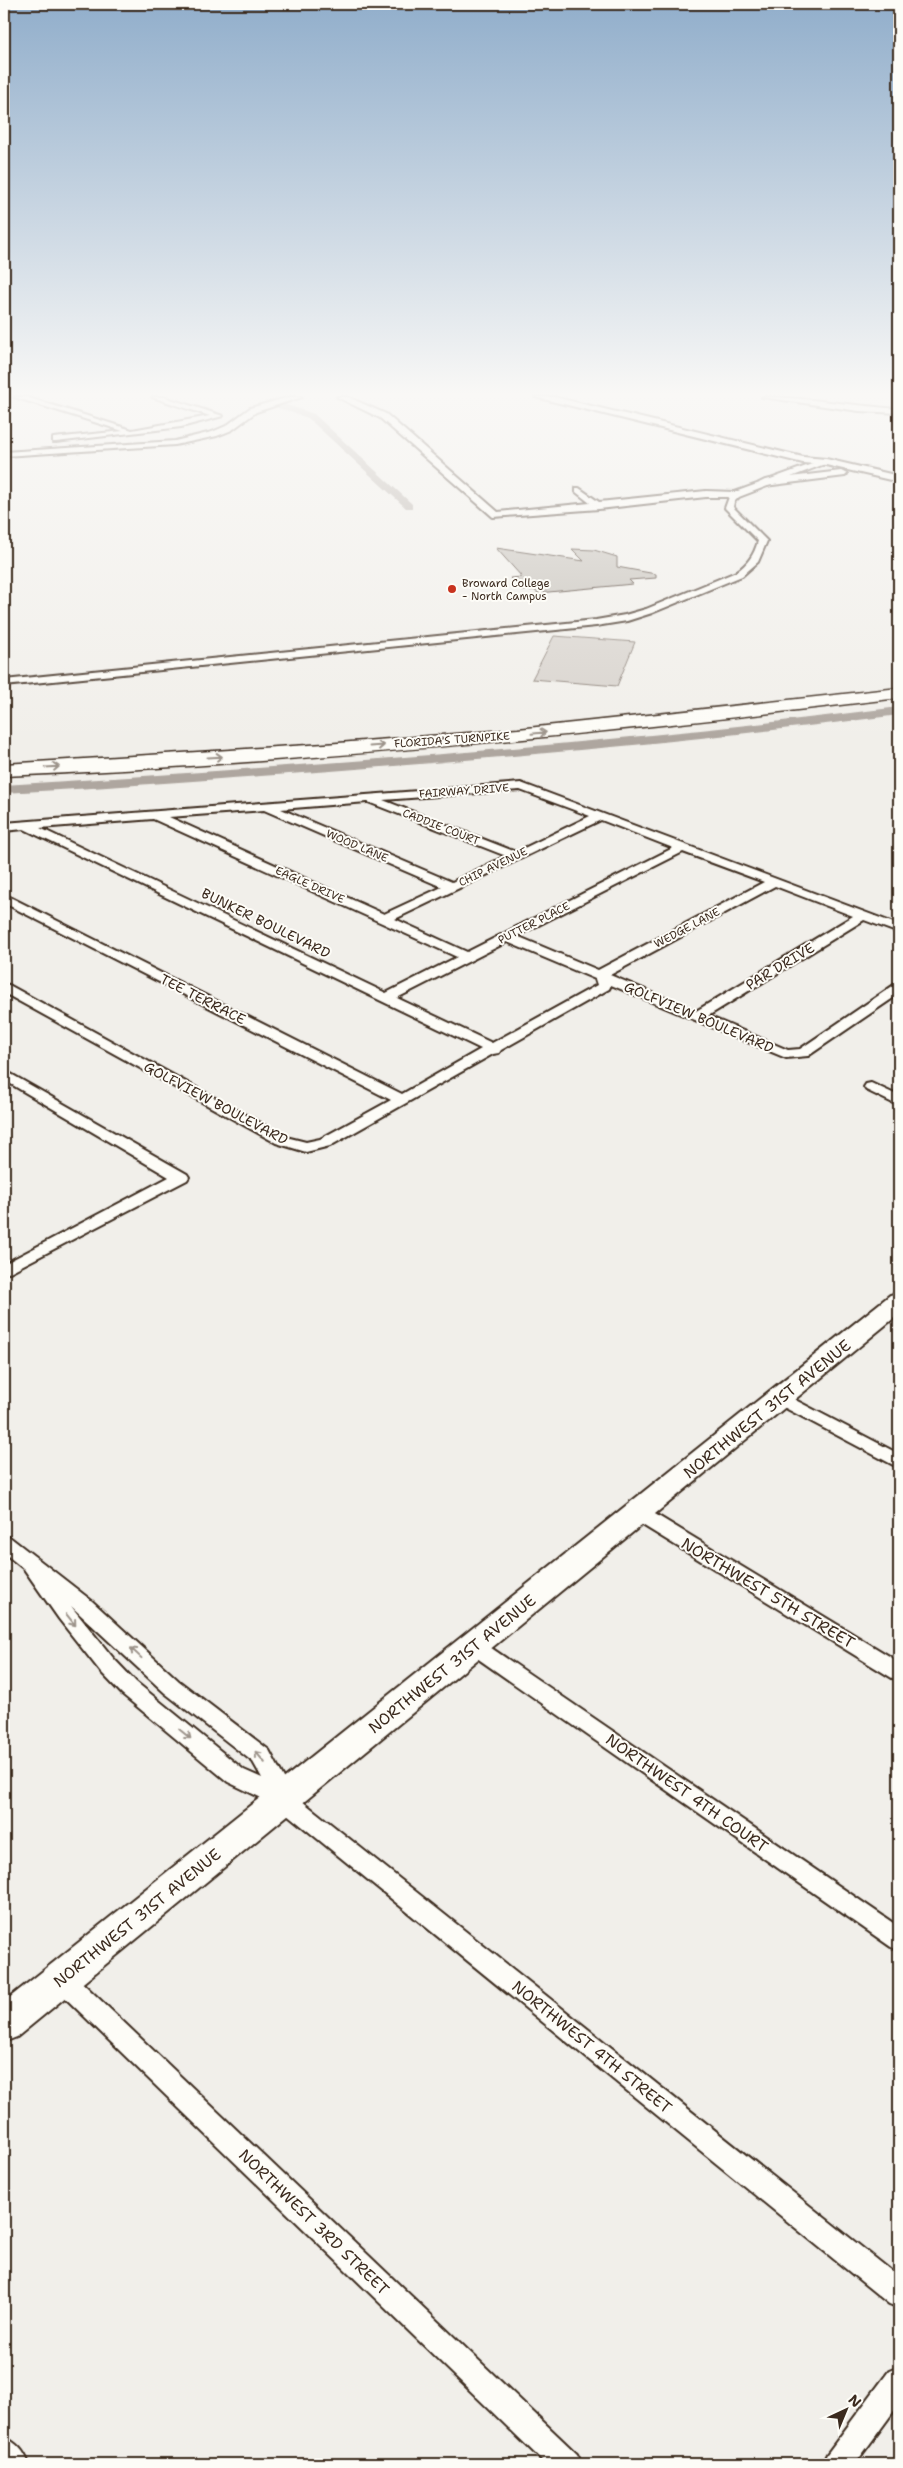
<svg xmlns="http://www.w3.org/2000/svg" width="903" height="2468" viewBox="0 0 903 2468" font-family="'Shantell Sans',sans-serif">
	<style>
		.green { fill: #d7d2cc; stroke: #897e75 }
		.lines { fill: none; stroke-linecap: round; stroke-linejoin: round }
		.canal { fill: #aea69f; fill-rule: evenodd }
		.building { fill: #c1bcb4; stroke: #3b2a1e }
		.minor-casing { stroke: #3b2a1e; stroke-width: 4 }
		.secondary-casing { stroke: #3b2a1e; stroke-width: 4 }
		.primary-casing { stroke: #3b2a1e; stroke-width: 4 }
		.motorway-casing { stroke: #3b2a1e; stroke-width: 3 }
		.minor { fill: #fdfcf7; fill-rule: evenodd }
		.secondary { fill: #fdfcf7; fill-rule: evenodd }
		.primary { fill: #fdfcf7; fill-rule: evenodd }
		.motorway { fill: #fdfcf7; fill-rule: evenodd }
		.oneway { stroke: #9c938a }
		.poi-dot { fill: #c8321e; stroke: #fdfcf7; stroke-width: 2 }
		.labels { text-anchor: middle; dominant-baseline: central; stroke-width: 4; stroke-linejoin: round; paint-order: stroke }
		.far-poi-label { font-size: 11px; fill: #3b2a1e; stroke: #fdfcf7; text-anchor: start }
		.far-street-label { font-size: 11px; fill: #3b2a1e; stroke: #fdfcf7 }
		.street-label { font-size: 14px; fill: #3b2a1e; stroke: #fdfcf7 }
		.near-street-label { font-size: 16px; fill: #3b2a1e; stroke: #fdfcf7 }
	</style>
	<rect width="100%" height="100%" fill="#f1efea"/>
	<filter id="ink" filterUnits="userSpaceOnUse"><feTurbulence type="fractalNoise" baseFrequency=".02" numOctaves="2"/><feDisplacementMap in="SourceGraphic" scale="10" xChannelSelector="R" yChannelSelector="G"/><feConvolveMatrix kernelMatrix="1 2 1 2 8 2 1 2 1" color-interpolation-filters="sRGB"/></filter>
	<g filter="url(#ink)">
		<path class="green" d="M 554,636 L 635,642 L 617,686 L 532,679 Z"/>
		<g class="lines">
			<g class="canal">
				<path d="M 281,403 L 314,414 L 412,504 L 412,508 L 406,508 L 308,418 L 278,408 L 278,404 Z"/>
				<path d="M 899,707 L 899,715 C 687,742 474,761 261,776 C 175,782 89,789 4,793 L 4,785 C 303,766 602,745 899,707 Z"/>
			</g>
		</g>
		<path class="building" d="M 496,548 L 584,561 L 572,549 L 594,550 L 617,557 L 617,567 L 656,574 L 656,578 L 629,580 L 633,584 L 538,593 L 534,590 L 522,591 L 510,578 L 522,577 Z"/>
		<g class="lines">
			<defs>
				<g id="minor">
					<path d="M 14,397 L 26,397 L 132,430 L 210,416 L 152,397 L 164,397 L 223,416 L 181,427 L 56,442 L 53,442 L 53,438 L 123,431 Z"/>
					<path d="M 290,397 L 302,397 L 256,412 L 232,430 L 217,436 L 175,445 L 4,456 L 4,452 L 175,441 L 212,432 L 226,426 L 250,408 Z"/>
					<path d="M 337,397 L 348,397 L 386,414 L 498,512 L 590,503 L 576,492 L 576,488 L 579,488 L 599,502 L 706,491 L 735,492 L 823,460 L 830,462 L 739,497 L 734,502 L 733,507 L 767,541 L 758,562 L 742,576 L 652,613 L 627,621 L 596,626 L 4,686 L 4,680 L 596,620 L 625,615 L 646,609 L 736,572 C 748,564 754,555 758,541 L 725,508 L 729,497 L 706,497 L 599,509 L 493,517 L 380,418 Z"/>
					<path d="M 762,397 C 807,397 853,406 899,409 L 899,413 L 859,411 Z"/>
					<path d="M 521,783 L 899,925 L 899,933 L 864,920 L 708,1016 L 788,1050 L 800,1049 L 894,985 L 899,984 L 899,994 L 808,1056 L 786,1058 L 611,985 L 609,989 L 501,1050 L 499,1053 L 493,1054 L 330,1146 L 306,1152 L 276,1143 L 4,993 L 4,984 L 9,985 L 286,1137 L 306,1142 L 320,1139 L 391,1100 L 4,903 L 4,894 L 402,1094 L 481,1049 L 24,829 L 4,831 L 4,823 ZM 520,790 L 590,816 L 516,852 L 383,800 ZM 367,802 L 368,802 L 506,856 L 452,882 L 281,809 ZM 264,810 L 442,887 L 384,914 L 169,817 ZM 153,819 L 457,957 L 386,993 L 40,828 ZM 601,820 L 673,848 L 467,952 L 395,919 ZM 683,852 L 764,882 L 598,970 L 517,936 ZM 775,886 L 853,916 L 696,1011 L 610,975 ZM 507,942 L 595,979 L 597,985 L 492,1043 L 397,998 Z"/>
					<path d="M 4,1070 L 187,1174 L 189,1177 L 187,1180 L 4,1275 L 4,1264 L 169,1177 L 4,1080 Z"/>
					<path d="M 871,1083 L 899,1096 L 899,1106 L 866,1090 L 864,1087 L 866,1084 Z"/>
					<path d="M 780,1392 L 899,1454 L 899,1468 L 774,1402 L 771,1398 L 774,1394 Z"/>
					<path d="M 638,1506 L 645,1508 L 899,1662 L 899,1680 L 892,1678 L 631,1518 L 628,1513 L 631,1508 Z"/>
					<path d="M 4,1536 L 11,1538 L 92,1601 L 179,1681 L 269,1750 L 292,1793 L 899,2277 L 899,2308 L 889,2304 L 276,1805 L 228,1782 L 122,1694 L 100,1671 L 59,1619 L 24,1569 L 4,1553 ZM 71,1606 L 165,1693 L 253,1762 L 262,1778 L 244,1770 L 136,1682 L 114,1659 Z"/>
					<path d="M 474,1638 L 481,1641 L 899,1927 L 899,1950 L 891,1947 L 467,1651 L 464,1646 L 467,1641 Z"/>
					<path d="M 62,1968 L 71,1972 L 577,2454 L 582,2464 L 546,2464 L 53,1986 L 50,1979 L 53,1972 Z"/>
					<path d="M 899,2367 L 899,2404 L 855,2464 L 822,2464 L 827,2454 L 889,2371 Z"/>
					<path d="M 4,2437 C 17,2443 24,2451 29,2464 L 4,2464 Z"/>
				</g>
				<g id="secondary">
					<path d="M 535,397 L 554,397 L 803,457 L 826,459 L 899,476 L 899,482 L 826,465 L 803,463 Z"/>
					<path d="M 841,471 L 847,474 L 845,476 L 765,486 L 759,483 L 765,480 Z"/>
				</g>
				<path id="primary" d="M 899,1293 L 899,1314 L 17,2037 L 4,2042 L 4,2002 L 890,1295 Z"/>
				<path id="motorway" d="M 899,688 L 899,698 C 602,734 303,763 4,776 L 4,764 L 325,744 L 518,729 Z"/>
			</defs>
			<use href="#minor" class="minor-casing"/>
			<use href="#secondary" class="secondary-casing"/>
			<use href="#primary" class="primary-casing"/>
			<use href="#motorway" class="motorway-casing"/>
			<use href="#minor" class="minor"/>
			<use href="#secondary" class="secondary"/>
			<use href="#primary" class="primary"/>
			<use href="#motorway" class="motorway"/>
		</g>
		<defs><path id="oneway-shaft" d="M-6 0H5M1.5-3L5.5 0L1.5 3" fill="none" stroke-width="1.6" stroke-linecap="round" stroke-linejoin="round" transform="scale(1.25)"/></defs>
		<g class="oneway">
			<use href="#oneway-shaft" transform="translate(539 733) rotate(-6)"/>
			<use href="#oneway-shaft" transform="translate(377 746) rotate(-4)"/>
			<use href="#oneway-shaft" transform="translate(215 757) rotate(-3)"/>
			<use href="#oneway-shaft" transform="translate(52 767) rotate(-3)"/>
			<use href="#oneway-shaft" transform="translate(71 1620) rotate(51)"/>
			<use href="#oneway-shaft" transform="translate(136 1653) rotate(-137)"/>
			<use href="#oneway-shaft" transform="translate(185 1734) rotate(39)"/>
			<use href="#oneway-shaft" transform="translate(260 1757) rotate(-130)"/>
		</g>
	</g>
	<linearGradient id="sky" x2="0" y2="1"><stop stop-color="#91aecb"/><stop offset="0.53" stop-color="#f9f8f6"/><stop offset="1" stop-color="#f9f8f6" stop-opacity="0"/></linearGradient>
	<rect width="903" height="743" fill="url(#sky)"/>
	<circle class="poi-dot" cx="452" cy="589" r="5"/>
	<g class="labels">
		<g class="far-poi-label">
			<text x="462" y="583">Broward College<tspan x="462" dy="13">- North Campus</tspan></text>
		</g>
		<g class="far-street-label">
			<text transform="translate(452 740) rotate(-4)">FLORIDA'S TURNPIKE</text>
			<text transform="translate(464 791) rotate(-4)">FAIRWAY DRIVE</text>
			<text transform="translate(441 827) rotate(21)">CADDIE COURT</text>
			<text transform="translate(357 846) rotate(23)">WOOD LANE</text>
			<text transform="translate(493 867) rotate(-26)">CHIP AVENUE</text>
			<text transform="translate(310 885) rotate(24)">EAGLE DRIVE</text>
			<text transform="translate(534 923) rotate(-27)">PUTTER PLACE</text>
			<text transform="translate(687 928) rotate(-28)">WEDGE LANE</text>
		</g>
		<g class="street-label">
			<text transform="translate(266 923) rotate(26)">BUNKER BOULEVARD</text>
			<text transform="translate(780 966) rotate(-31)">PAR DRIVE</text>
			<text transform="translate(203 999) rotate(27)">TEE TERRACE</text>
			<text transform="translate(699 1017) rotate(23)">GOLFVIEW BOULEVARD</text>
			<text transform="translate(216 1103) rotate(28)">GOLFVIEW BOULEVARD</text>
		</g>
		<g class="near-street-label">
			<text transform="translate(767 1409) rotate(-39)">NORTHWEST 31ST AVENUE</text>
			<text transform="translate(768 1593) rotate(31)">NORTHWEST 5TH STREET</text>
			<text transform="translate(452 1664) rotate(-39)">NORTHWEST 31ST AVENUE</text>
			<text transform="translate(687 1793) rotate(35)">NORTHWEST 4TH COURT</text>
			<text transform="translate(137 1918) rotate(-39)">NORTHWEST 31ST AVENUE</text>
			<text transform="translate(592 2047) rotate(39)">NORTHWEST 4TH STREET</text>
			<text transform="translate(314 2222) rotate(44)">NORTHWEST 3RD STREET</text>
		</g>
	</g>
	<rect width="903" height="2468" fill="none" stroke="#fdfcf7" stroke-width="20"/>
	<rect x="10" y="10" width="883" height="2448" fill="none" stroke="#3b2a1e" stroke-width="2" filter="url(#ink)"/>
	<g transform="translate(846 2410) rotate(44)" stroke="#fdfcf7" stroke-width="4" paint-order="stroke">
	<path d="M0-4L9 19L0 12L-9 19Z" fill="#3b2a1e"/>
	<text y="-8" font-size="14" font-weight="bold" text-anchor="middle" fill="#3b2a1e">N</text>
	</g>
</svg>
